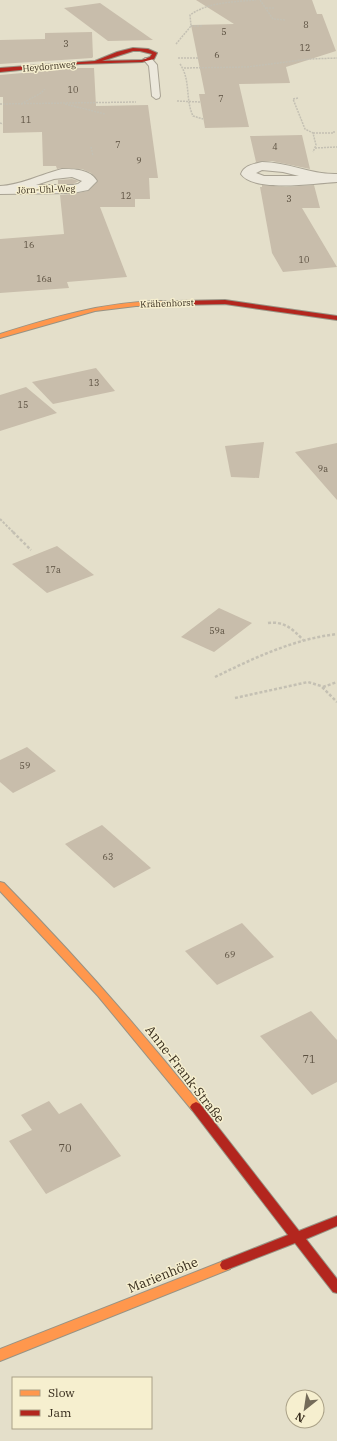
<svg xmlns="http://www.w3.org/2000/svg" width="337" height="1441" viewBox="0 0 337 1441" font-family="'IBM Plex Serif',serif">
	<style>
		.building { fill: #c8bdab }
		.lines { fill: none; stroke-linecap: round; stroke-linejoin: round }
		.lane-casing { stroke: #a9a394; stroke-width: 2 }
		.street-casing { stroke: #a9a394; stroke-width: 2 }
		.slow-casing { stroke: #989384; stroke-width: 2 }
		.jam-casing { stroke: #989384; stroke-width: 2 }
		.path-far2 { stroke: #c4c0b3; stroke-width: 1.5; stroke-dasharray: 2 1; stroke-linecap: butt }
		.path-far1 { stroke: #c4c0b3; stroke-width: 2; stroke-dasharray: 2.5 1.5; stroke-linecap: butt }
		.path { stroke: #c4c0b3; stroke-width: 2.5; stroke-dasharray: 3 2; stroke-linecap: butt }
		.lane { fill: #ece8dc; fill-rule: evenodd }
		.street { fill: #ece8dc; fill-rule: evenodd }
		.slow { fill: #ff974d; fill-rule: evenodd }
		.jam { fill: #b3261e; fill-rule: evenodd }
		.labels { text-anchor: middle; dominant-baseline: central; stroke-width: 3; stroke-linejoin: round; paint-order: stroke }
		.number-label { font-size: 9px; fill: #5b5040 }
		.far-street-label { font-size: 9px; fill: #372c1c; stroke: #f6efcf }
		.near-number-label { font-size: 11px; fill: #5b5040 }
		.near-street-label { font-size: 13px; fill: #372c1c; stroke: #f6efcf }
	</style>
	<rect width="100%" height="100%" fill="#e4dfca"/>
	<g class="building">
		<path d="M 196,0 L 312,0 L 317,14 L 322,14 L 336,51 L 286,67 L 290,83 L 239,84 L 249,127 L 205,128 L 199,94 L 205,94 L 191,25 L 234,24 Z"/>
		<path d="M 100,3 L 153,40 L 108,41 L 64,8 Z"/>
		<path d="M 92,32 L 93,57 L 92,58 L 0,64 L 0,40 L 45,39 L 45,33 Z"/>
		<path d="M 79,68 L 94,68 L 96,106 L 148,105 L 158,178 L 149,178 L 150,199 L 135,199 L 135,207 L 100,207 L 127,277 L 67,282 L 69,288 L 0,293 L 0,239 L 64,234 L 60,195 L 73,194 L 88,191 L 98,181 L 91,173 L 82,169 L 62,168 L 57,169 L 56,166 L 43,166 L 42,132 L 3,133 L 3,97 L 0,97 L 0,75 Z"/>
		<path d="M 302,135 L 310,169 L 272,161 L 256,162 L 250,136 Z"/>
		<path d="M 72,179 L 79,181 L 73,184 L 58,184 L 58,180 Z"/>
		<path d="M 262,185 L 286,187 L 314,185 L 320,208 L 302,208 L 337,267 L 283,272 L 272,253 L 260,187 L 262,187 Z"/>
		<path d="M 96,368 L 115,391 L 53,404 L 32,382 Z"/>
		<path d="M 26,387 L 57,413 L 0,431 L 0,395 Z"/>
		<path d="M 264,442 L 259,478 L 231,477 L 225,446 Z"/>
		<path d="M 337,443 L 337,500 L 295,452 Z"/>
		<path d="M 57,546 L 94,575 L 47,593 L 12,564 Z"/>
		<path d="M 219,608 L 252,623 L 214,652 L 181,637 Z"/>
		<path d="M 27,747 L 56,771 L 13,793 L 0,782 L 0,760 Z"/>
		<path d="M 102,825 L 151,868 L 114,888 L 65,844 Z"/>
		<path d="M 242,923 L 274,957 L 217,985 L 185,951 Z"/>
		<path d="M 311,1011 L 337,1040 L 337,1082 L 312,1095 L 260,1036 Z"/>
		<path d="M 49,1101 L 59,1114 L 81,1103 L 121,1156 L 46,1194 L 9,1141 L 32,1130 L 21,1115 Z"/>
	</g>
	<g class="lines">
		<defs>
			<path id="lane" d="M 145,58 L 151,58 L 157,65 L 160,96 L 159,98 L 156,99 L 152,96 L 149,66 L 144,60 Z"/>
			<g id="street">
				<path d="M 262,162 C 288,162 312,175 337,174 L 337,182 C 316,183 254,193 241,174 C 244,165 254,164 262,162 ZM 262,170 L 283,172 L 299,176 L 264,176 L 256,173 Z"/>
				<path d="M 62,169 C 74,169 90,169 97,181 L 88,190 L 73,193 L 0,194 L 0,186 C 18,186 42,174 62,169 ZM 72,177 L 82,181 L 78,184 L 73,185 L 36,185 L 54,179 Z"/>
			</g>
			<g id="slow">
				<path d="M 157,301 L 178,301 L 181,303 L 178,305 L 136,306 L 95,311 L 0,338 L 0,334 C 54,317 100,303 157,301 Z"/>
				<path d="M 0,882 L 4,883 C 73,953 138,1027 200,1104 L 202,1107 L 200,1110 L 196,1112 L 192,1110 L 98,996 L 0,891 Z"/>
				<path d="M 226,1260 L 230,1261 L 232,1265 L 230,1269 L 0,1361 L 0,1349 Z"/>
			</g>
			<g id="jam">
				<path d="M 133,48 L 148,49 L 157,53 L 154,59 L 142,62 L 79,64 L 0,72 L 0,68 L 95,61 L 117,52 ZM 133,51 L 140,51 L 152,54 L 150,57 L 142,60 L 102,61 Z"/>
				<path d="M 225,300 L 337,316 L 337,320 L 225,304 L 178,305 L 175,303 L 178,301 Z"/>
				<path d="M 196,1102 L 200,1104 L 299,1231 L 337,1216 L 337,1226 L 306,1239 L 337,1279 L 337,1293 L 333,1292 L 295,1243 L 226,1270 L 222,1269 L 220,1265 L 222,1261 L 288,1235 L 192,1110 L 190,1107 L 192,1104 Z"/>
			</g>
		</defs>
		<use href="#lane" class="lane-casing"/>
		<use href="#street" class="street-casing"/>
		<use href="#slow" class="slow-casing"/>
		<use href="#jam" class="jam-casing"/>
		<g class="path-far2">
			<path d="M 260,0 L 273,19 L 285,20"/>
			<path d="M 266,8 L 275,8"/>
			<path d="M 191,26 L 203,26"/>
			<path d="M 176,44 L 191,26 L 190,15 C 208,2 234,2 256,0"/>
			<path d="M 178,58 L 198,58"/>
			<path d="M 180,64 C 191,80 185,99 193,116 L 203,119"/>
			<path d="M 184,68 L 247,67 L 310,59 L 337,58"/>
			<path d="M 298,98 L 293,99 L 305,129 L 313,133 L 316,145 L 313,152"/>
			<path d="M 177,101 L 200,102"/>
			<path d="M 0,104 L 136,102"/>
			<path d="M 21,104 L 41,93 L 45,89"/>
			<path d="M 65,104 L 105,114"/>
			<path d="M 0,123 L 3,124"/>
			<path d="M 313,133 L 334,133 L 334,131"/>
			<path d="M 91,147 L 93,156"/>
			<path d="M 315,148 L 337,147"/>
		</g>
		<path class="path-far1" d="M 0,519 L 14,533"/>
		<g class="path">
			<path d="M 13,532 L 31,550"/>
			<path d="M 268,623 C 284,621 293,629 303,640"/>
			<path d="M 215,677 C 254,658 294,639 337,634"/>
			<path d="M 323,687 L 337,682"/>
			<path d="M 235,698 L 308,682 L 321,686 L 337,702"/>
		</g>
		<use href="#lane" class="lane"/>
		<use href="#street" class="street"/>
		<use href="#slow" class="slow"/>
		<use href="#jam" class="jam"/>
	</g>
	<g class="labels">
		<g class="number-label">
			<text x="306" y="24">8</text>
			<text x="224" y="31">5</text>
			<text x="66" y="43">3</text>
			<text x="305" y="47">12</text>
			<text x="217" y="54">6</text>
			<text x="73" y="89">10</text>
			<text x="221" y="98">7</text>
			<text x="26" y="119">11</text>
			<text x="118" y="144">7</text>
			<text x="275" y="146">4</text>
			<text x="139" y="160">9</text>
			<text x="126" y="195">12</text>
			<text x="289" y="198">3</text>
			<text x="29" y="244">16</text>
			<text x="304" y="259">10</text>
			<text x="44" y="278">16a</text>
			<text x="94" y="382">13</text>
			<text x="23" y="404">15</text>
			<text x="323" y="468">9a</text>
			<text x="53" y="569">17a</text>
			<text x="217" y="630">59a</text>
			<text x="25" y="765">59</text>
			<text x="108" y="856">63</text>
			<text x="230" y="954">69</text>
		</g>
		<g class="far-street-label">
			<text transform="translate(49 66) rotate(-5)">Heydornweg</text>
			<text transform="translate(46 189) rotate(-2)">Jörn-Uhl-Weg</text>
			<text transform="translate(167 303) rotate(-2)">Krähenhorst</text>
		</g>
		<g class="near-number-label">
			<text x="309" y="1059">71</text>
			<text x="65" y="1148">70</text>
		</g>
		<g class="near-street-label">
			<text transform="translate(185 1074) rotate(52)">Anne-Frank-Straße</text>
			<text transform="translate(163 1275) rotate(-22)">Marienhöhe</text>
		</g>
	</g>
	<rect x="12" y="1377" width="140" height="52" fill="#f6efcf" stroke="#aaa187"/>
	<rect x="20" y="1390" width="20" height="6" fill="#ff974d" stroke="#aaa187"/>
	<text x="48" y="1397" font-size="12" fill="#372c1c">Slow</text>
	<rect x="20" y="1410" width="20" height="6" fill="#b3261e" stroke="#aaa187"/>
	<text x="48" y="1417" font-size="12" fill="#372c1c">Jam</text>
	<g transform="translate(305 1409) rotate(210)"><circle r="19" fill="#f6efcf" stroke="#aaa187"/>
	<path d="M0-3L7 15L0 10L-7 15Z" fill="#746b59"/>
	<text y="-6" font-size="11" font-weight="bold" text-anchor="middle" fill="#372c1c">N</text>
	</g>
</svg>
